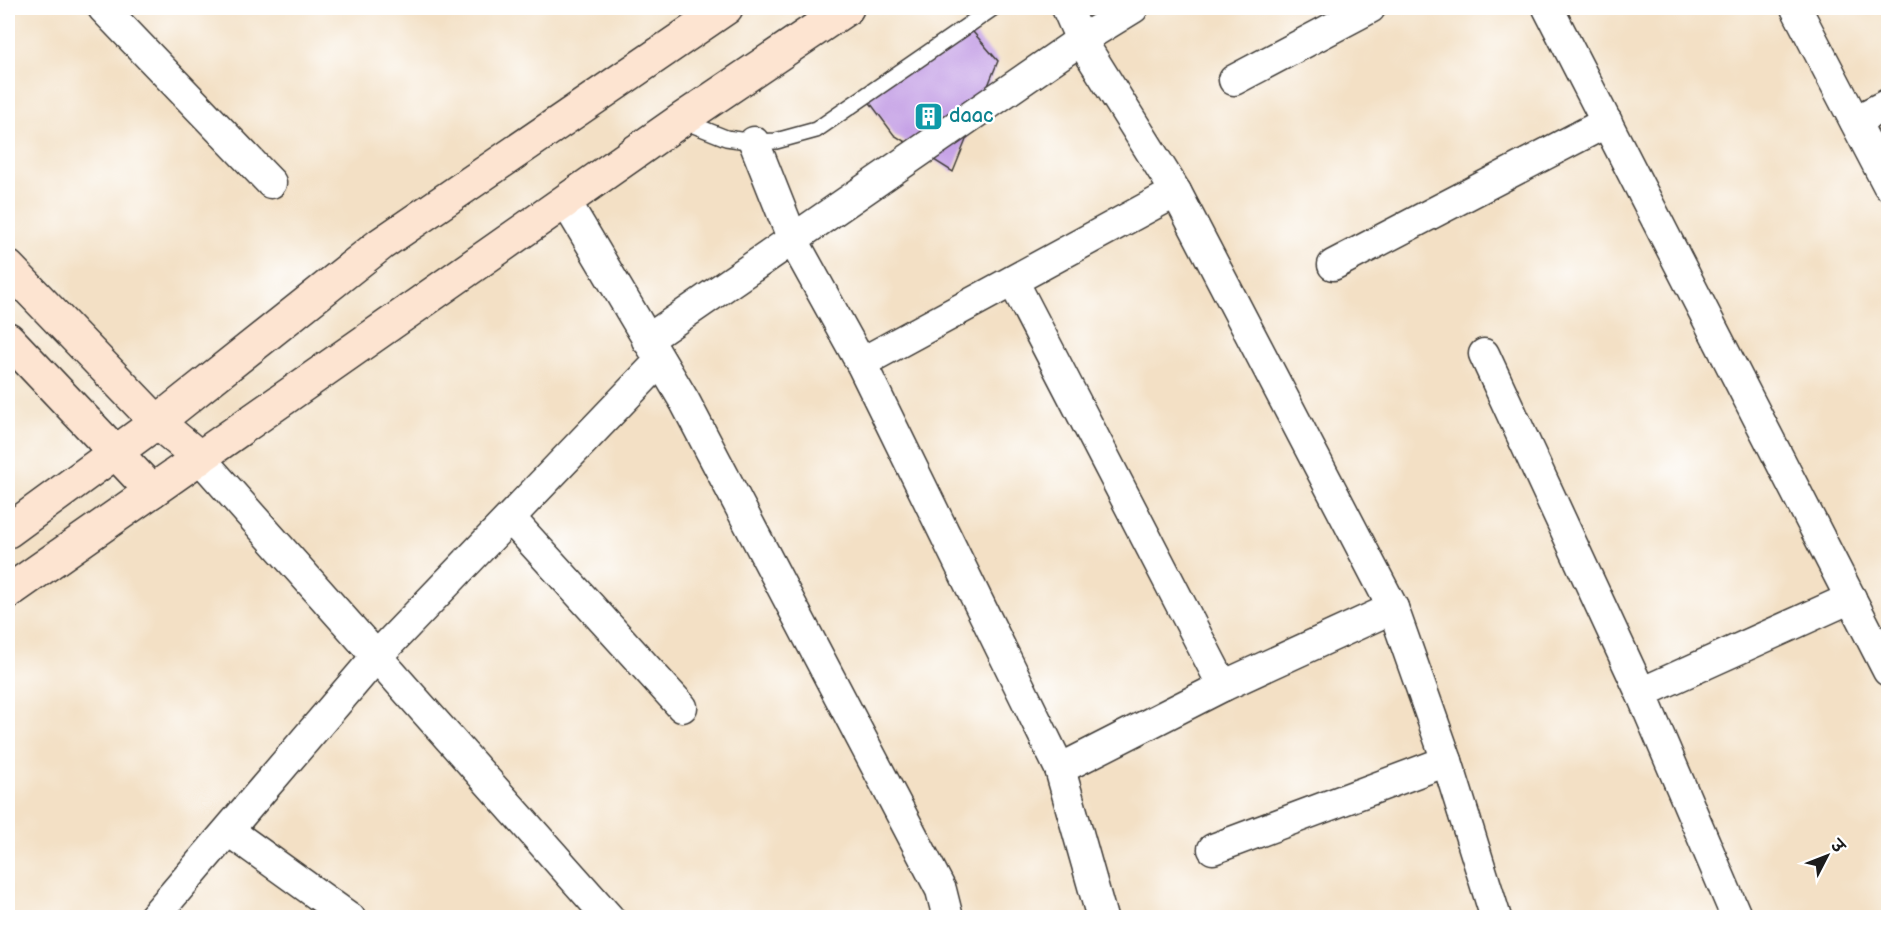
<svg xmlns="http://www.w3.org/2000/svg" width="1896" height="925" viewBox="0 0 1896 925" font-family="'Balsamiq Sans','Playpen Sans Deva',sans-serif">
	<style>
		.building { fill: #c6a3e6 }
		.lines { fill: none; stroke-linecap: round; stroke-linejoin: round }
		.lane-casing { stroke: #3c3935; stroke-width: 18 }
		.street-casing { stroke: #3c3935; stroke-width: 33 }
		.secondary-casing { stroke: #3c3935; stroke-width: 36 }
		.lane { stroke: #fff; stroke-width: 15 }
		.street { stroke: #fff; stroke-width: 30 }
		.secondary { stroke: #fde4d1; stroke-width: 33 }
		.labels { text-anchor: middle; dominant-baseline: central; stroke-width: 4.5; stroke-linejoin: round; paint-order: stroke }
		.culture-label { font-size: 20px; fill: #0d838f; stroke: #fff; text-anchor: start }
	</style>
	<rect width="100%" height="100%" fill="#fff"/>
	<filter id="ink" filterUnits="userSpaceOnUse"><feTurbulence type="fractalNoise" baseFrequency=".0167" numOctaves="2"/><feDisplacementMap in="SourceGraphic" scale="12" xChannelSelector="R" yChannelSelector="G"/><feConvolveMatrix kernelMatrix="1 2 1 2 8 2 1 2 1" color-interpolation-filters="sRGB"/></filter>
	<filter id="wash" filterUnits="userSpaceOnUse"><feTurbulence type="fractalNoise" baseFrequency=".008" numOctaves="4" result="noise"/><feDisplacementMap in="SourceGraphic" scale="24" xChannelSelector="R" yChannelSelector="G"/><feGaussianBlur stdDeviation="1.35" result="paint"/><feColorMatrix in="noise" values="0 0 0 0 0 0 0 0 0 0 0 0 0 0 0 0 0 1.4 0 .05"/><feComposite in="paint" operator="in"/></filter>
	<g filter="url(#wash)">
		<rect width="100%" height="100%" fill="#f3e0c5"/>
		<g id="blocks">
			<path class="building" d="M 967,25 L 998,61 L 953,172 L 894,135 L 865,96 Z"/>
		</g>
	</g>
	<g filter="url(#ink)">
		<use href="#blocks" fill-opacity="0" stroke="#3c3935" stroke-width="1.5"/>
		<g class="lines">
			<defs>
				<path id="lane" d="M 681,120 L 726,138 L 754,142 L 776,141 L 816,130 L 993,8"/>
				<g id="street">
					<path d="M 103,8 L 271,183"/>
					<path d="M 1067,8 L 1081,40 L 1176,192 L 1393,608 L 1447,761 L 1496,918"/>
					<path d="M 1548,8 L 1888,671"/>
					<path d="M 1796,8 L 1888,185"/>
					<path d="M 1234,80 L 1370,8"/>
					<path d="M 1855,121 L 1888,104"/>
					<path d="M 754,142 L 793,240 L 861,363 L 1060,769 L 1102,918"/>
					<path d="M 566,202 L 685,402 L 941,890 L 948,918"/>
					<path d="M 1333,265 L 1607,122"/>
					<path d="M 1013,281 L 1223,686"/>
					<path d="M 647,340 L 1081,40 L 1133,8"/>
					<path d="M 1484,354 L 1641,693 L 1737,918"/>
					<path d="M 861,363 L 1176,192"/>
					<path d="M 200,458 L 609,918"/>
					<path d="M 511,519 L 682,707"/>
					<path d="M 1641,693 L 1851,598"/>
					<path d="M 1060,769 L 1223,686 L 1393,608"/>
					<path d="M 229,831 L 350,918"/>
					<path d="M 1213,849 L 1447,761"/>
					<path d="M 153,918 L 376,657 L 660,361"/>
				</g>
				<g id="secondary">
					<path d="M 8,267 L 157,422 L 200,458"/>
					<path d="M 8,339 L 152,491"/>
					<path d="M 8,531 L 157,422 L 381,244 L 726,8"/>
					<path d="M 8,592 L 681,120 L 847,8"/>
				</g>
			</defs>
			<use href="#lane" class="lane-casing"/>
			<use href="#street" class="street-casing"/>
			<use href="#secondary" class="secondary-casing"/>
			<use href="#lane" class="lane"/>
			<use href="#street" class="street"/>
			<use href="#secondary" class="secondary"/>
		</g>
	</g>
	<defs>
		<symbol id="building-square" viewBox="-11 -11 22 22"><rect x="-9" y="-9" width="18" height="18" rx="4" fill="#0f9aa8" stroke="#fff"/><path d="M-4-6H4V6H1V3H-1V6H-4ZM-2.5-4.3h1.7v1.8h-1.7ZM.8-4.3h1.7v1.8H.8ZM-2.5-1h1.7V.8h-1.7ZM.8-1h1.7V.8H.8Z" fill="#fff"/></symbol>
	</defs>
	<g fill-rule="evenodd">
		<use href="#building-square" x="912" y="100" width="33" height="33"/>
	</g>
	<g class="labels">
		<g class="culture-label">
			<text x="949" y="116">daac</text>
		</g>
	</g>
	<rect width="1896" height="925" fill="none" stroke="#fff" stroke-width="30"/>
	<g transform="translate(1827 856) rotate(48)" stroke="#ffffff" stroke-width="4.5" paint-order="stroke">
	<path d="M0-4.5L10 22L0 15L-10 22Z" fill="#1c1c1c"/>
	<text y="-9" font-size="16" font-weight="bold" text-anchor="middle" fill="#1c1c1c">उ</text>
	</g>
</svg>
